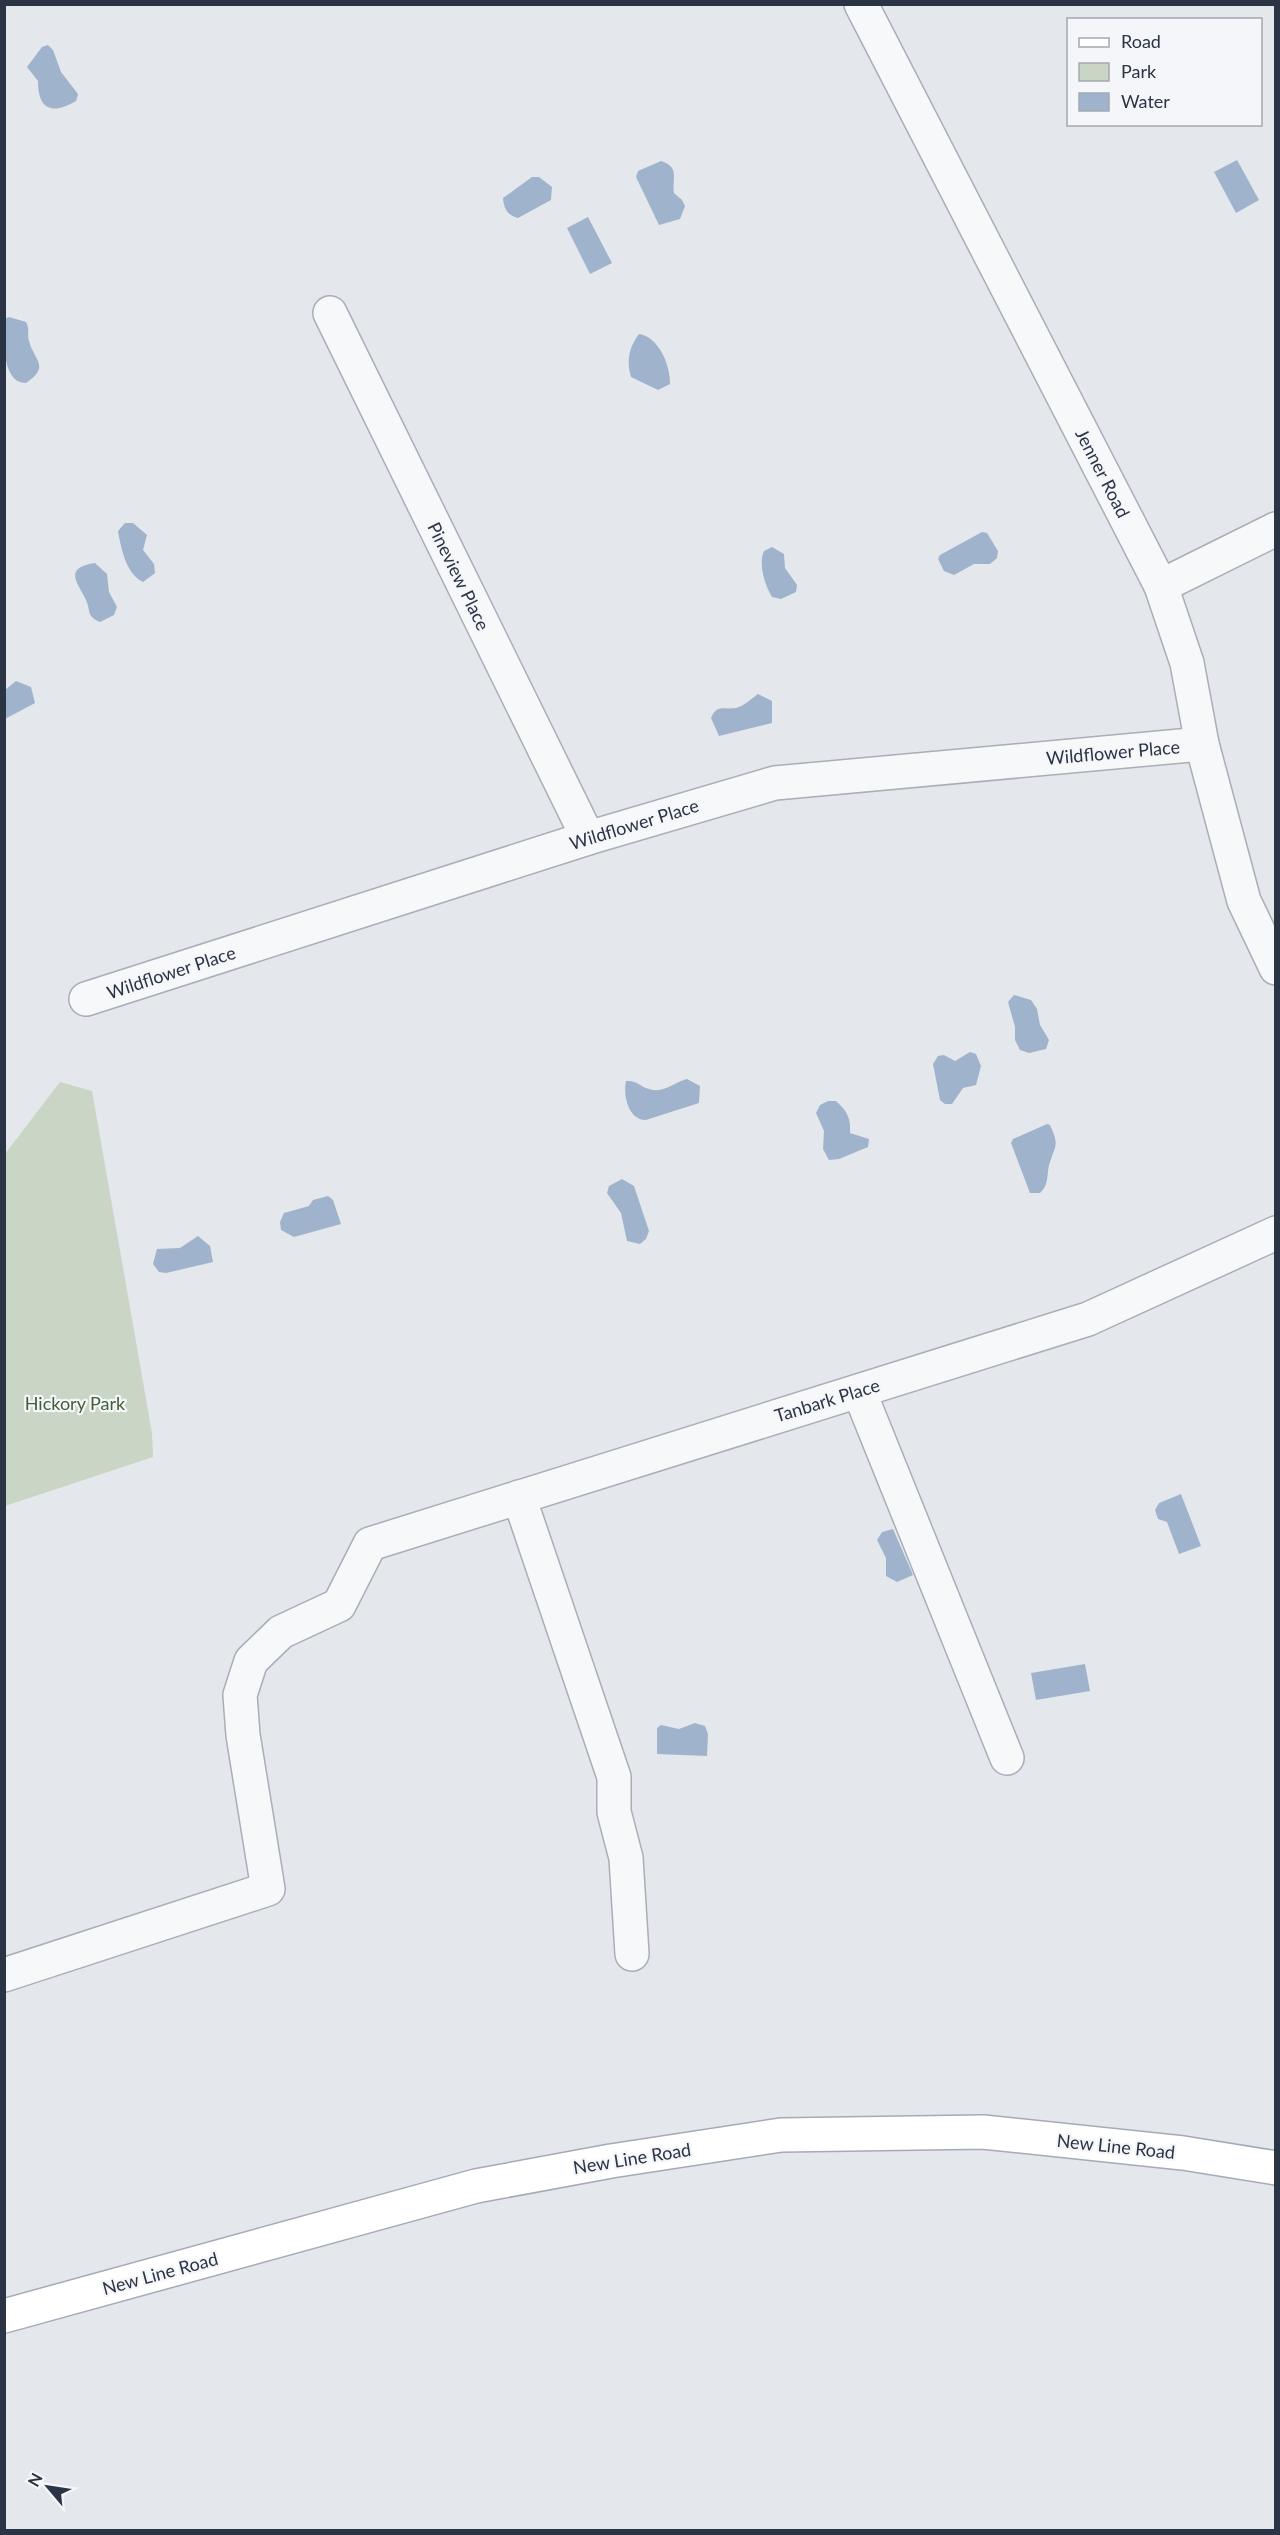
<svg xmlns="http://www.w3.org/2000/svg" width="1280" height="2535" viewBox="0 0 1280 2535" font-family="Lato,sans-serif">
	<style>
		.green { fill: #c9d6c5 }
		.water { fill: #9fb4cc }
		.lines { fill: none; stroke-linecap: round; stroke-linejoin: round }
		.minor-casing { stroke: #a9aeb7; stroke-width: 36 }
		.major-casing { stroke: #a3abb8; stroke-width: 36 }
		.minor { stroke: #f7f8fa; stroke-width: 33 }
		.major { stroke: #fff; stroke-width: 33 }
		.labels { text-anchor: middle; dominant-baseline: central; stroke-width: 4.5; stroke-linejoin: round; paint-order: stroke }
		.street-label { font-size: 18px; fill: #2b3445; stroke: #f4f6f9 }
		.park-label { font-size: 18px; fill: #3f6138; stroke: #f4f6f9 }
	</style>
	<rect width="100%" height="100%" fill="#e4e7ec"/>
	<path class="green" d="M 60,1082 L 92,1091 L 152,1433 L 153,1457 L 5,1506 L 5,1154 Z"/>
	<g class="water">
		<path d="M 48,45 L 53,50 L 61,72 L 78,94 L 76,101 C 52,115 38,110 38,81 L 27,67 L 42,47 Z"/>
		<path d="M 1237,160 L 1259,200 L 1236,213 L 1214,172 Z"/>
		<path d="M 661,161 C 680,167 672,178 674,193 L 682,200 L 685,206 L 680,219 L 659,225 L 636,177 L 638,171 Z"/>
		<path d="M 532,177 L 539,177 L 552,187 L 551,200 L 518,218 C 507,215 504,209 503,198 Z"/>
		<path d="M 588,217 L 612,263 L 590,274 L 567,228 Z"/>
		<path d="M 9,317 L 26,322 C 30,329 27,334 29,341 C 34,361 51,366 26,383 C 1,383 4,337 4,319 Z"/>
		<path d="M 639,334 C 659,337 670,365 670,384 L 658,390 L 631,377 C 626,361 629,347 639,334 Z"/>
		<path d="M 125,523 L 133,523 L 147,535 L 143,550 L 154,564 L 155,573 L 143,582 C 126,574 121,548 118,531 Z"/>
		<path d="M 982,532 L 987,533 L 998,551 L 997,558 L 990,564 L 974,564 L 954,575 L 944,571 L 938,559 L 940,555 Z"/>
		<path d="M 772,547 L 784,554 L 785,568 L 797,585 L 796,592 L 781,599 L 772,597 C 765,585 758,564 764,551 Z"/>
		<path d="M 95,563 L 107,574 L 109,592 L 117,607 L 114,615 L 100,622 C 86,616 91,611 86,600 C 80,585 61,568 95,563 Z"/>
		<path d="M 16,681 L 31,687 L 35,703 L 5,719 L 5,690 Z"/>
		<path d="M 758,694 L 772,701 L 772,723 L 719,736 L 711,718 C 717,704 724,710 736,708 C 744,706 751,699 758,694 Z"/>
		<path d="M 1014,995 L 1031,1000 L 1037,1009 L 1040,1025 L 1049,1040 L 1046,1049 L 1029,1053 L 1020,1050 L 1015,1040 L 1015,1027 L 1008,1002 Z"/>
		<path d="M 970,1052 L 976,1054 L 981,1066 L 976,1085 L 963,1088 L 952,1104 L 945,1104 L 940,1100 L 933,1064 L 938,1056 L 944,1055 L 955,1061 Z"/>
		<path d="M 687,1079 L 700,1086 L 699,1103 L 646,1120 C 628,1120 623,1095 626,1081 C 637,1080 639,1086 649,1089 C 664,1094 674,1082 687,1079 Z"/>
		<path d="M 828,1101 L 836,1101 C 847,1111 851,1118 850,1133 L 869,1139 L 868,1147 L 839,1159 L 829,1160 L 823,1149 L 824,1131 L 816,1113 L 820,1105 Z"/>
		<path d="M 1047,1124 L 1050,1125 C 1059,1145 1056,1144 1050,1162 C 1046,1173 1050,1184 1040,1193 L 1030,1193 L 1011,1143 L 1013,1139 Z"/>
		<path d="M 622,1179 L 634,1186 L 649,1231 L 646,1239 L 640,1244 L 627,1241 L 621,1213 L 607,1193 L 609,1186 Z"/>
		<path d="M 328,1196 L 333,1200 L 341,1224 L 294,1237 L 281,1230 L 280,1222 L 284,1213 L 309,1206 L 313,1200 Z"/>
		<path d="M 198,1236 L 210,1246 L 213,1262 L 166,1273 L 159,1272 L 153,1264 L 157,1249 L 180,1248 Z"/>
		<path d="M 1181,1494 L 1201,1546 L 1179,1554 L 1167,1522 L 1158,1519 L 1155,1510 L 1159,1503 Z"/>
		<path d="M 893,1529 L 913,1575 L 897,1582 L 886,1576 L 886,1558 L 877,1540 L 882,1532 Z"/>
		<path d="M 1085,1664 L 1090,1691 L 1036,1700 L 1031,1673 Z"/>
		<path d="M 695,1723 L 705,1726 L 708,1734 L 707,1756 L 657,1754 L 657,1728 L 661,1725 L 679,1729 Z"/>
	</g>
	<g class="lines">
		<defs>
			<g id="minor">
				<path d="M 861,4 L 1161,586 L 1187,663 L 1202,744 L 1244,901 L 1276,968"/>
				<path d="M 330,313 L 588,838"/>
				<path d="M 1161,586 L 1276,529"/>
				<path d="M 86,999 L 588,838 L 775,783 L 1202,744"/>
				<path d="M 859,1391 L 1007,1758"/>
				<path d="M 519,1497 L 614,1777 L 614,1812 L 626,1858 L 632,1954"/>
				<path d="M 4,1975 L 268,1889 L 243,1735 L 240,1695 L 251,1661 L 281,1632 L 339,1605 L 370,1544 L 1088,1319 L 1276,1233"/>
			</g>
			<path id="major" d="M 4,2316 L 476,2186 L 611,2161 L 781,2135 L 983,2132 L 1183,2153 L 1276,2168"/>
		</defs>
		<use href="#minor" class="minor-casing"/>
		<use href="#major" class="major-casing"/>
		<use href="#minor" class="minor"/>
		<use href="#major" class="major"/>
	</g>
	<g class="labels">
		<g class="street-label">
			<text transform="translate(1103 473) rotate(63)">Jenner Road</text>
			<text transform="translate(459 576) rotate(64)">Pineview Place</text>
			<text transform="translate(1113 752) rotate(-5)">Wildflower Place</text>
			<text transform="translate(634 824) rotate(-17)">Wildflower Place</text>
			<text transform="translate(171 972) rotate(-18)">Wildflower Place</text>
			<text transform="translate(827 1400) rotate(-17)">Tanbark Place</text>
			<text transform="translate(1116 2146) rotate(6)">New Line Road</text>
			<text transform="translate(632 2158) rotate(-9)">New Line Road</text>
			<text transform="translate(160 2273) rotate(-15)">New Line Road</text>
		</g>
		<g class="park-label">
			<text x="75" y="1403">Hickory Park</text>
		</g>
	</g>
	<rect width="1280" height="2535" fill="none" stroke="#2b3445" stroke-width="12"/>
	<rect x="1067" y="18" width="195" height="108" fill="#f4f6f9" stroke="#a4a8b1" stroke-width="1.5"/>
	<rect x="1079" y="38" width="30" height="9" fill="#ffffff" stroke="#a4a8b1" stroke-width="1.5"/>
	<text x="1121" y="48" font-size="18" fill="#2b3445">Road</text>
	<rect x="1079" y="63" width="30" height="18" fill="#c9d6c5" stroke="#a4a8b1" stroke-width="1.5"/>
	<text x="1121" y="78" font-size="18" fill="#2b3445">Park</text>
	<rect x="1079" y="93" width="30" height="18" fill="#9fb4cc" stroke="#a4a8b1" stroke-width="1.5"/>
	<text x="1121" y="108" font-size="18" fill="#2b3445">Water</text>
	<g transform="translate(48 2487) rotate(299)" stroke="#f4f6f9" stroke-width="4.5" paint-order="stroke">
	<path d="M0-4.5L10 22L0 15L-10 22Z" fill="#2b3445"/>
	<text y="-9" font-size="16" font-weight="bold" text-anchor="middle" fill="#2b3445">N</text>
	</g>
</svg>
